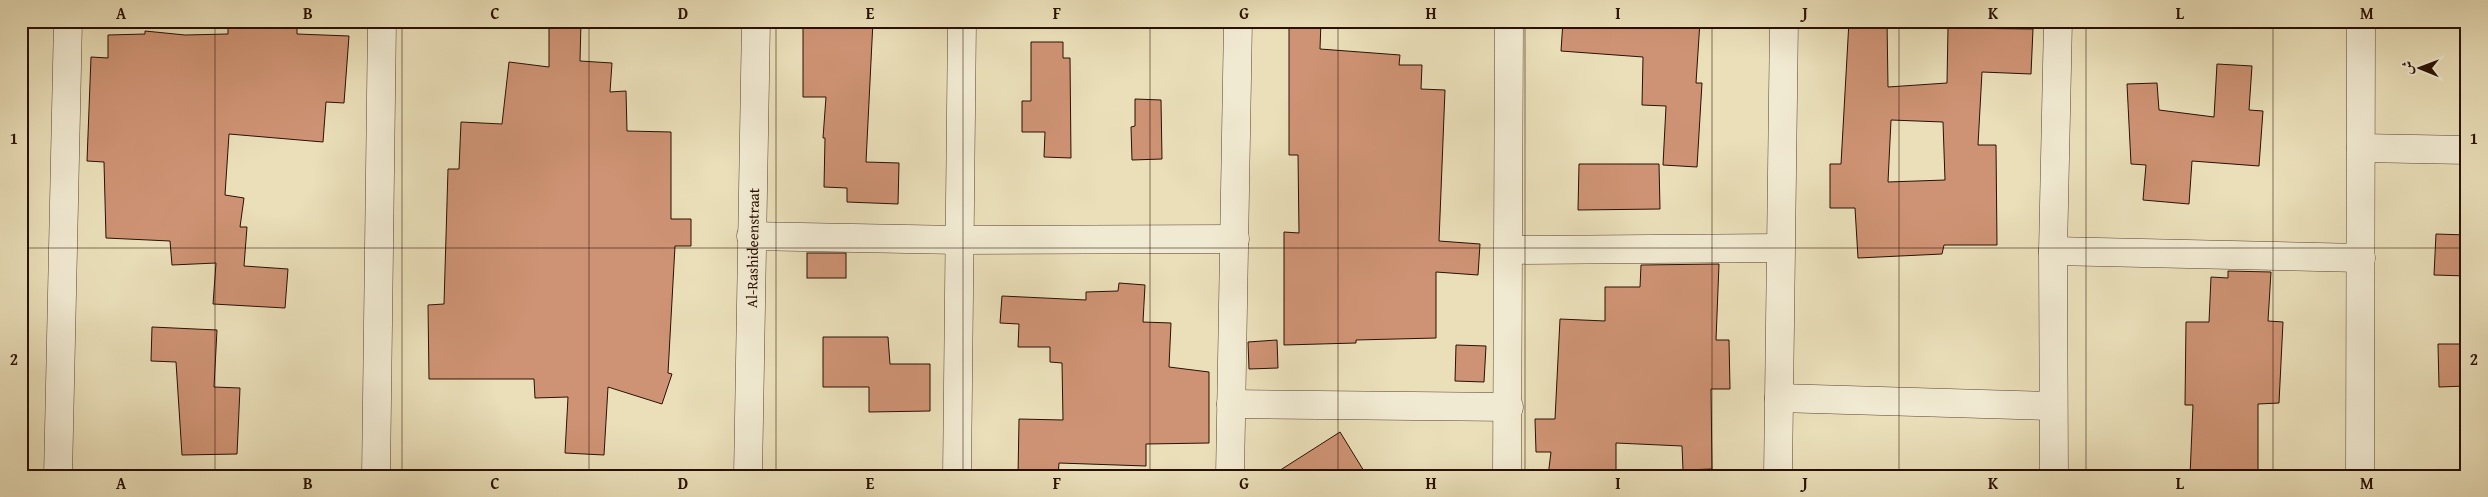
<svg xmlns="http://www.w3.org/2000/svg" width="2488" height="497" viewBox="0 0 2488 497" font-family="'Gentium Book Plus',Amiri,serif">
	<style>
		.building { fill: #ce9374; stroke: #2a1003; fill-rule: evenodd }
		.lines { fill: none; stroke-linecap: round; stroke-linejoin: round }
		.minor-casing { stroke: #5a4430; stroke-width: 29 }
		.minor { stroke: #f1ead2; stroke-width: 28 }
		.grid { fill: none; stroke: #2a1003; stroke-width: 1; stroke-opacity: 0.55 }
		.labels { text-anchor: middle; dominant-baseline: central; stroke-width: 5; stroke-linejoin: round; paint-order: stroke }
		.street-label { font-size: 15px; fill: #2a1003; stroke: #f1ead2 }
		.neatline { fill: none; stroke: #2a1003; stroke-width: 2 }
		.grid-label { font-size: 16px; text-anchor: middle; font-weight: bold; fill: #2a1003 }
	</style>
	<rect width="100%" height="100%" fill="#eadfb9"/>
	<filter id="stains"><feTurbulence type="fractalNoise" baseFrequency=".004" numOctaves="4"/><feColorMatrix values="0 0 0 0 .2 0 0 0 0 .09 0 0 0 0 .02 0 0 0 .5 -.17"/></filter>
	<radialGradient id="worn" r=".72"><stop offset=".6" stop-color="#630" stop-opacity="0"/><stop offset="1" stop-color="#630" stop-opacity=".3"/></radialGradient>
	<g class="building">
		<path d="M 228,21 L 297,22 L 297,34 L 349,36 L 344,103 L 326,102 L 323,142 L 229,134 L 225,195 L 244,198 L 240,227 L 247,227 L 244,266 L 288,269 L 285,308 L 213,304 L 216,263 L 172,265 L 170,241 L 106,238 L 104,162 L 87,161 L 91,57 L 108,58 L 108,35 L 145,34 L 145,31 L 185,35 L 228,34 Z"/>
		<path d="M 549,21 L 581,21 L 580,61 L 612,63 L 610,92 L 626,91 L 627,131 L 671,132 L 671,219 L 691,219 L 691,246 L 675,246 L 668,373 L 672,374 L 662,404 L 608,387 L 604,455 L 565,453 L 568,397 L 535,398 L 534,379 L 429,379 L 428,305 L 444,304 L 448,169 L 459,169 L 461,122 L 502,124 L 509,62 L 549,67 Z"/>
		<path d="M 803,21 L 873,21 L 866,162 L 899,163 L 898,204 L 847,202 L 847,188 L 824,187 L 825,138 L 823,138 L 826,97 L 803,97 Z"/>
		<path d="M 1289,21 L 1321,21 L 1320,49 L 1400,55 L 1399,65 L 1422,65 L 1421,89 L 1445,90 L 1439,241 L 1480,244 L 1478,275 L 1436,272 L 1436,338 L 1356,340 L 1356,343 L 1284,345 L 1284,232 L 1299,233 L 1298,155 L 1289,155 Z"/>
		<path d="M 1563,21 L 1700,21 L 1696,83 L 1702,83 L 1697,167 L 1663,165 L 1666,106 L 1642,105 L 1643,57 L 1561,51 Z"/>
		<path d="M 1849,21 L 1887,21 L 1888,87 L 1947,83 L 1948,28 L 2033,29 L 2031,74 L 1982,72 L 1978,145 L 1996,145 L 1997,245 L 1944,245 L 1942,254 L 1858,258 L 1855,208 L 1830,208 L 1830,164 L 1841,164 ZM 1891,120 L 1943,122 L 1945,180 L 1888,182 Z"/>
		<path d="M 1031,42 L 1063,42 L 1063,58 L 1070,58 L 1071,158 L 1044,157 L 1045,132 L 1022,132 L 1022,101 L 1031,101 Z"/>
		<path d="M 2217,64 L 2252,66 L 2249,110 L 2263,111 L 2259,166 L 2192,161 L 2189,204 L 2143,200 L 2146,165 L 2131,164 L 2127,84 L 2157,83 L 2159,110 L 2214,117 Z"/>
		<path d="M 1135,99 L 1161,100 L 1162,159 L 1132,160 L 1131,127 L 1135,126 Z"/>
		<path d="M 1579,164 L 1659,164 L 1660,209 L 1578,210 Z"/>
		<path d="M 2436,234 L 2467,235 L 2467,276 L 2434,275 Z"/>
		<rect x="807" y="253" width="39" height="25"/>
		<path d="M 1719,264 L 1716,340 L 1729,340 L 1730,389 L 1711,389 L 1712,469 L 1683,470 L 1682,446 L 1616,443 L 1616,476 L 1548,476 L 1551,452 L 1536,452 L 1535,419 L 1555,419 L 1560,319 L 1605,321 L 1605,287 L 1640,287 L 1641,265 Z"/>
		<path d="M 2228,271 L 2271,272 L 2268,321 L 2283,322 L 2279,403 L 2258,404 L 2258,476 L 2190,476 L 2193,405 L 2185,405 L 2186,322 L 2209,322 L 2211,277 L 2228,278 Z"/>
		<path d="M 1119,283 L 1145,285 L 1143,322 L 1171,323 L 1169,367 L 1209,372 L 1209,443 L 1146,444 L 1146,466 L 1059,463 L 1058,476 L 1018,476 L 1019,419 L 1063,420 L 1062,363 L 1050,362 L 1050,347 L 1018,347 L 1019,324 L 1000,323 L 1002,296 L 1086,300 L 1086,292 L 1118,291 Z"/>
		<path d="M 152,327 L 217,330 L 214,387 L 240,388 L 237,454 L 182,455 L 176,362 L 151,361 Z"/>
		<path d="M 823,337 L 888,337 L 890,364 L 930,364 L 930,411 L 869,412 L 869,387 L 823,387 Z"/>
		<path d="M 1277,340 L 1278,368 L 1249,369 L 1248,342 Z"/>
		<path d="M 2438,344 L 2467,344 L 2467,386 L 2439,387 Z"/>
		<path d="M 1456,345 L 1486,346 L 1484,382 L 1455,381 Z"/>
		<path d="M 1340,432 L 1367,476 L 1271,476 Z"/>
	</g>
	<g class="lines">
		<defs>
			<g id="minor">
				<path d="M 2361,148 L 2467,150"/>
				<path d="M 751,236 L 959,240 L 1235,239"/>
				<path d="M 1509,250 L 1780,248"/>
				<path d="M 2053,251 L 2361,258"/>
				<path d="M 1779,398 L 2053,406"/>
				<path d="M 1231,404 L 1509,407"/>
				<path d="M 58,476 L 68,21"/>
				<path d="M 376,476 L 382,21"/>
				<path id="s1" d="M 748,476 L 756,21"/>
				<path d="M 957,476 L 962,21"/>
				<path d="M 1230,476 L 1238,21"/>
				<path d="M 1507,476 L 1509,21"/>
				<path d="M 1778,476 L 1784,21"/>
				<path d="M 2054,476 L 2053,251 L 2058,21"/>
				<path d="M 2360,476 L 2361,21"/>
			</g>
		</defs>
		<use href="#minor" class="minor-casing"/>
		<use href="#minor" class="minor"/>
	</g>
	<path class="grid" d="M 215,21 L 215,476M 402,21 L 402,476M 589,21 L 589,476M 776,21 L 776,476M 963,21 L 963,476M 1150,21 L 1150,476M 1338,21 L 1338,476M 1525,21 L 1525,476M 1712,21 L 1712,476M 1899,21 L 1899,476M 2086,21 L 2086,476M 2273,21 L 2273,476M 21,248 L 2467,248"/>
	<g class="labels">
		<g class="street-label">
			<text stroke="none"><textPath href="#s1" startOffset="228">Al-Rashideenstraat</textPath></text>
		</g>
	</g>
	<rect width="2488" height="497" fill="none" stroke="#eadfb9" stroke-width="55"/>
	<g transform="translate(2420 68) rotate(271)" stroke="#f1ead2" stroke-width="4" paint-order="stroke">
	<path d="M0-4L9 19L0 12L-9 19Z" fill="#2a1003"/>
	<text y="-8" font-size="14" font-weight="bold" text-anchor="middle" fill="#2a1003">ش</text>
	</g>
	<rect x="28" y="28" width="2432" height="442" class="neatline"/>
	<g class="grid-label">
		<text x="121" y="19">A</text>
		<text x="308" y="19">B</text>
		<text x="495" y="19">C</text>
		<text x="683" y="19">D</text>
		<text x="870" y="19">E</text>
		<text x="1057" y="19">F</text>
		<text x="1244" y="19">G</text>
		<text x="1431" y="19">H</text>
		<text x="1618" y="19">I</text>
		<text x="1805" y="19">J</text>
		<text x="1993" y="19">K</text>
		<text x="2180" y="19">L</text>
		<text x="2367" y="19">M</text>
		<text x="14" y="144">1</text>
		<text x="2474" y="144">1</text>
		<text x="14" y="365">2</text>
		<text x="2474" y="365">2</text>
		<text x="121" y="489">A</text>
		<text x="308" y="489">B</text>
		<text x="495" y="489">C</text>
		<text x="683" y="489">D</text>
		<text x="870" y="489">E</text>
		<text x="1057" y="489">F</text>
		<text x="1244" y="489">G</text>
		<text x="1431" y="489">H</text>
		<text x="1618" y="489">I</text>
		<text x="1805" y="489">J</text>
		<text x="1993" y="489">K</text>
		<text x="2180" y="489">L</text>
		<text x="2367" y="489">M</text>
	</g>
	<rect width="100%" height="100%" filter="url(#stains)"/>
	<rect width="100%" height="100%" fill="url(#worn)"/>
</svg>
